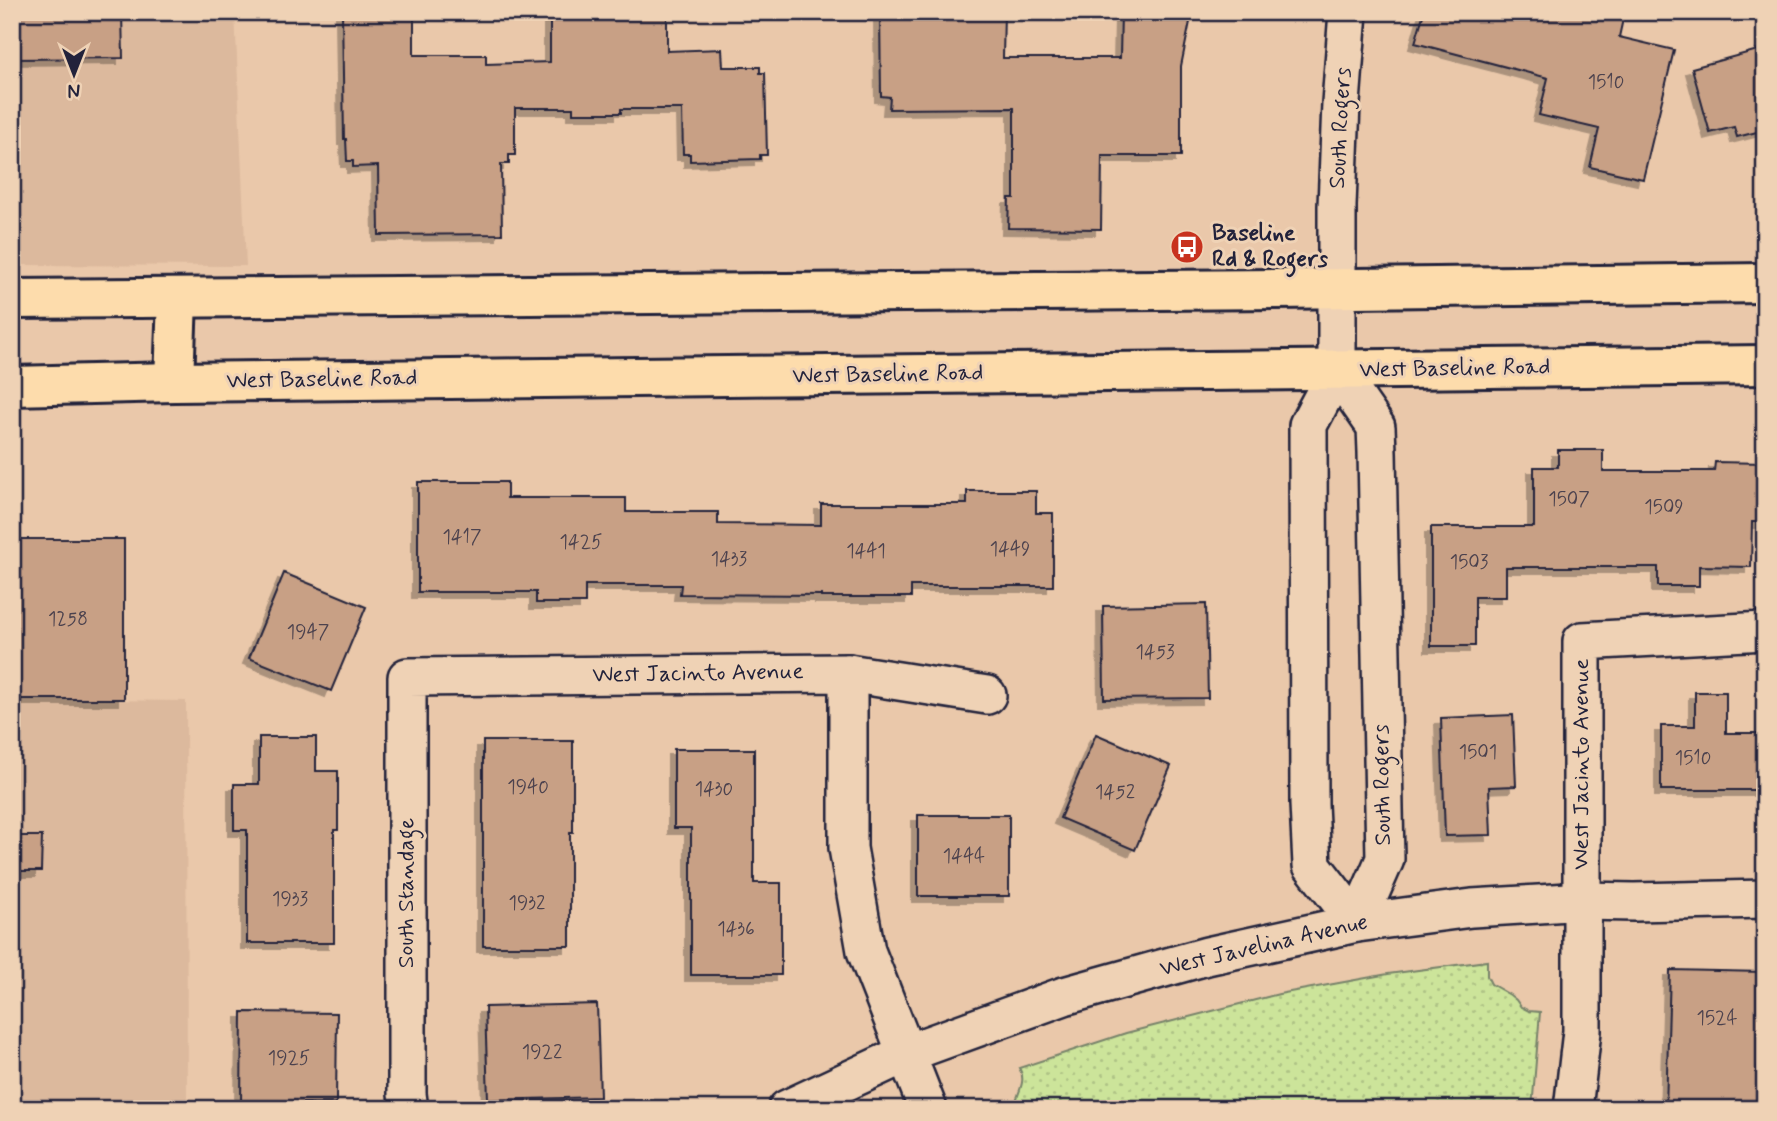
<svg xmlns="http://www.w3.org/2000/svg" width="1777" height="1121" viewBox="0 0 1777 1121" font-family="Mynerve,sans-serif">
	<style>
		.built { fill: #dcb99d }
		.park { fill: url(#park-dots); stroke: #77836a; stroke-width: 2 }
		.building { fill: #c8a085; stroke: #22223b; stroke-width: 2; filter: url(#shadow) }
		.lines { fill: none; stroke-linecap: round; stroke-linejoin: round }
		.street-casing { stroke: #22223b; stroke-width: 42 }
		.primary-casing { stroke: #22223b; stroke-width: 44 }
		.street { stroke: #efd2b5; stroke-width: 37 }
		.primary { stroke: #fddcac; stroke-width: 38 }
		.labels { text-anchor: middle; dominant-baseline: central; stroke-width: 6; stroke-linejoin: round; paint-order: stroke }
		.number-label { font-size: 19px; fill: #4c424e }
		.street-label { font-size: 23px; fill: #22223b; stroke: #efd2b5 }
		.poi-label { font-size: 23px; font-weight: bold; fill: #22223b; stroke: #efd2b5; text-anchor: start }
	</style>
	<defs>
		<pattern id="park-dots" width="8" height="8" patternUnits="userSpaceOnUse" patternTransform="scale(1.75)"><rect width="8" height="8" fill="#cce49a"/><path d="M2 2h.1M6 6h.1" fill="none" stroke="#afc386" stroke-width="1.8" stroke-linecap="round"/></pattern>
		<filter id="shadow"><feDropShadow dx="-6" dy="6" stdDeviation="0" flood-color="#0004"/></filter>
	</defs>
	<rect width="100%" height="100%" fill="#eac8aa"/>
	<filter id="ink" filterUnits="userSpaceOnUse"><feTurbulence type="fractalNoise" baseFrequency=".0143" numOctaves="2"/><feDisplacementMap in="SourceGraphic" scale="14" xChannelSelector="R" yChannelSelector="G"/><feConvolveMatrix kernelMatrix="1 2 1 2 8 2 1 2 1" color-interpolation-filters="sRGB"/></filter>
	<g filter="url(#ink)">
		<g class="built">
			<path d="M 12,12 L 235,12 L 246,266 L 12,265 Z"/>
			<path d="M 12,699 L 186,701 L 187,1109 L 12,1109 Z"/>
		</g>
		<path class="park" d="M 1487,961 L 1487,976 L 1491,984 L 1510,995 L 1516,1000 L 1521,1007 L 1529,1011 L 1540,1012 L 1532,1109 L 1014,1109 C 1016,1094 1028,1082 1019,1068 L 1126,1033 L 1279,994 L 1388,974 Z"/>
		<g class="building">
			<path d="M 12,12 L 122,12 L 123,58 L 12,59 Z"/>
			<path d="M 342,12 L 414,12 L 414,55 L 486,55 L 486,64 L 550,62 L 550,12 L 667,12 L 667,51 L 722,49 L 723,67 L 760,67 L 760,73 L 765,73 L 767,155 L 760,155 L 760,159 L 690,161 L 690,154 L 683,154 L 682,109 L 621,109 L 621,113 L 573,113 L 573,108 L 515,108 L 515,155 L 509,155 L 509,164 L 501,164 L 502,234 L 379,235 L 378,166 L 353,167 L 353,161 L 347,161 L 346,139 L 344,139 Z"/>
			<path d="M 880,12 L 1004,12 L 1003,58 L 1120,58 L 1121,12 L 1192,12 L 1181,66 L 1181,156 L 1102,156 L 1101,229 L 1008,228 L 1009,198 L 1014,198 L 1014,108 L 889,109 L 890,97 L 881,96 Z"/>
			<path d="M 1424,12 L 1594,12 L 1623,19 L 1619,37 L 1674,50 L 1643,179 L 1590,167 L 1599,129 L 1539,115 L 1548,78 L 1415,43 Z"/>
			<path d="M 1765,48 L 1765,130 L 1737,137 L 1734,127 L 1710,133 L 1692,68 Z"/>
			<path d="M 1558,450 L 1603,450 L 1603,471 L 1714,471 L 1715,462 L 1765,463 L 1765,522 L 1752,522 L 1751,567 L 1699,566 L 1699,586 L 1658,586 L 1658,567 L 1506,567 L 1506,597 L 1475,597 L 1475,646 L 1431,646 L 1431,527 L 1534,527 L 1534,467 L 1558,467 Z"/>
			<path d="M 418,482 L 507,482 L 507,498 L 626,498 L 626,512 L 718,512 L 718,524 L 821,525 L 821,504 L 967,504 L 967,491 L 1036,491 L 1036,513 L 1053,513 L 1053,586 L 911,586 L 911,597 L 821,597 L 821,595 L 680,594 L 681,585 L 585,585 L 585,603 L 536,603 L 536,592 L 418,592 Z"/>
			<rect x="12" y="539" width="112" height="160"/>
			<path d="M 284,573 L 366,607 L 331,691 L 249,658 Z"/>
			<path d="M 1206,604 L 1208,698 L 1104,699 L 1103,606 Z"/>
			<path d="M 1695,692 L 1726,692 L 1726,733 L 1765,733 L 1765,790 L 1661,790 L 1661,726 L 1695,726 Z"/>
			<path d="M 1513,715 L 1516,786 L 1489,787 L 1491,835 L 1445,836 L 1441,718 Z"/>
			<path d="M 1096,734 L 1171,766 L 1135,850 L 1060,818 Z"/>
			<path d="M 259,737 L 316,737 L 316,771 L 338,771 L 338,830 L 334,830 L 334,943 L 247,943 L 247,830 L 234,830 L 234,784 L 259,784 Z"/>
			<path d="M 483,741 L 573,741 L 573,832 L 570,832 L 570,946 L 483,946 Z"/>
			<path d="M 674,749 L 754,749 L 754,883 L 781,883 L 781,975 L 691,975 L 691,828 L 674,828 Z"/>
			<rect x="918" y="815" width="91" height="81"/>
			<path d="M 12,836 L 42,836 L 41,871 L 12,871 Z"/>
			<path d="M 1670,970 L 1765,972 L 1765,1066 L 1758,1066 L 1758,1109 L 1666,1109 Z"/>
			<path d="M 597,1004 L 600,1097 L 488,1100 L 485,1007 Z"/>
			<path d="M 242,1012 L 337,1013 L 336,1103 L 241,1103 Z"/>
		</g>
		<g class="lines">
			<defs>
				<g id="street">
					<path d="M 1337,371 L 1376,427 L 1377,452 L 1385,859 L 1357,923 L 1312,865 L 1309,804 L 1308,425 L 1337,371 L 1337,206 L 1341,103 L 1348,12"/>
					<path d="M 848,673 L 848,848 L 866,951 L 928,1109"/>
					<path d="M 409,1109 L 407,1094 L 407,677 L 848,673 L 987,695"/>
					<path d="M 787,1109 L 907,1053 L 1064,996 L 1207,956 L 1357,923 L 1472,908 L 1539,904 L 1582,901 L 1634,902 L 1765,899"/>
					<path d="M 1573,1109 L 1582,1031 L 1582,641 L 1765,631"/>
				</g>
				<g id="primary">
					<path d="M 12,299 L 1277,289 L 1765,283"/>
					<path d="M 174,382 L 177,298"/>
					<path d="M 12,386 L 174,382 L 1765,365"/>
				</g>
			</defs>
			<use href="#street" class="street-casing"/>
			<use href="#primary" class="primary-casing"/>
			<use href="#street" class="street"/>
			<use href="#primary" class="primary"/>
		</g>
	</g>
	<defs>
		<symbol id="bus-disc" viewBox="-11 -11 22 22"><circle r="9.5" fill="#c8321e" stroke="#efd2b5"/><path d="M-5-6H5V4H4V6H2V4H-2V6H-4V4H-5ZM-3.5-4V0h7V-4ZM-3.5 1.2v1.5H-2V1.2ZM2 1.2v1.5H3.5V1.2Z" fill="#fff"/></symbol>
	</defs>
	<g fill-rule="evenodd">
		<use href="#bus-disc" x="1168" y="228" width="38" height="38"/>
	</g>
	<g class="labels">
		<g class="number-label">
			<text x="1606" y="82">1510</text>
			<text x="1569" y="499">1507</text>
			<text x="1664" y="507">1509</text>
			<text x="462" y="537">1417</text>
			<text x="581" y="542">1425</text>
			<text x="1010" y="549">1449</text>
			<text x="866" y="551">1441</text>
			<text x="729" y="559">1433</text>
			<text x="1469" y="562">1503</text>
			<text x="68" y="619">1258</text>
			<text x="308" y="632">1947</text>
			<text x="1155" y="652">1453</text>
			<text x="1478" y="752">1501</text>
			<text x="1693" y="758">1510</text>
			<text x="528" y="787">1940</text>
			<text x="714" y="789">1430</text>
			<text x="1115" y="792">1452</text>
			<text x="964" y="856">1444</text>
			<text x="290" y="899">1933</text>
			<text x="527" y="903">1932</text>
			<text x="736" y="929">1436</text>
			<text x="1717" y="1018">1524</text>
			<text x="542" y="1052">1922</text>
			<text x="289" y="1058">1925</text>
		</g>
		<g class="street-label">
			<text transform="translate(1341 128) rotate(-87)">South Rogers</text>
			<text transform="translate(1455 369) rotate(-1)">West Baseline Road</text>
			<text transform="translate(888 375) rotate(-1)">West Baseline Road</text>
			<text transform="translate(322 380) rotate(-1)">West Baseline Road</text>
			<text transform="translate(698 674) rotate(-1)">West Jacinto Avenue</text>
			<text transform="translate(1582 764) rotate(-90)">West Jacinto Avenue</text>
			<text transform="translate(1383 785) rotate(-91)">South Rogers</text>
			<text transform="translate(407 893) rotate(-90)">South Standage</text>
			<text transform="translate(1264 946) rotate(-13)">West Javelina Avenue</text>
		</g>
		<g class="poi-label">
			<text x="1212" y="234">Baseline<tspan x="1212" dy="26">Rd &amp; Rogers</tspan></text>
		</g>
	</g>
	<rect width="1777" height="1121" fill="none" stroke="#efd2b5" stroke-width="42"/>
	<rect x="21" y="21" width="1735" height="1079" fill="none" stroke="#22223b" stroke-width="2.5" filter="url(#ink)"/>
	<g transform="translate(74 74) rotate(180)" stroke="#efd2b5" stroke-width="5" paint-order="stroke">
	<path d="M0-5L12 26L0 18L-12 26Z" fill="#22223b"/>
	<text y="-10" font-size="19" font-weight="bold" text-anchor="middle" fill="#22223b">N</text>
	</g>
</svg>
